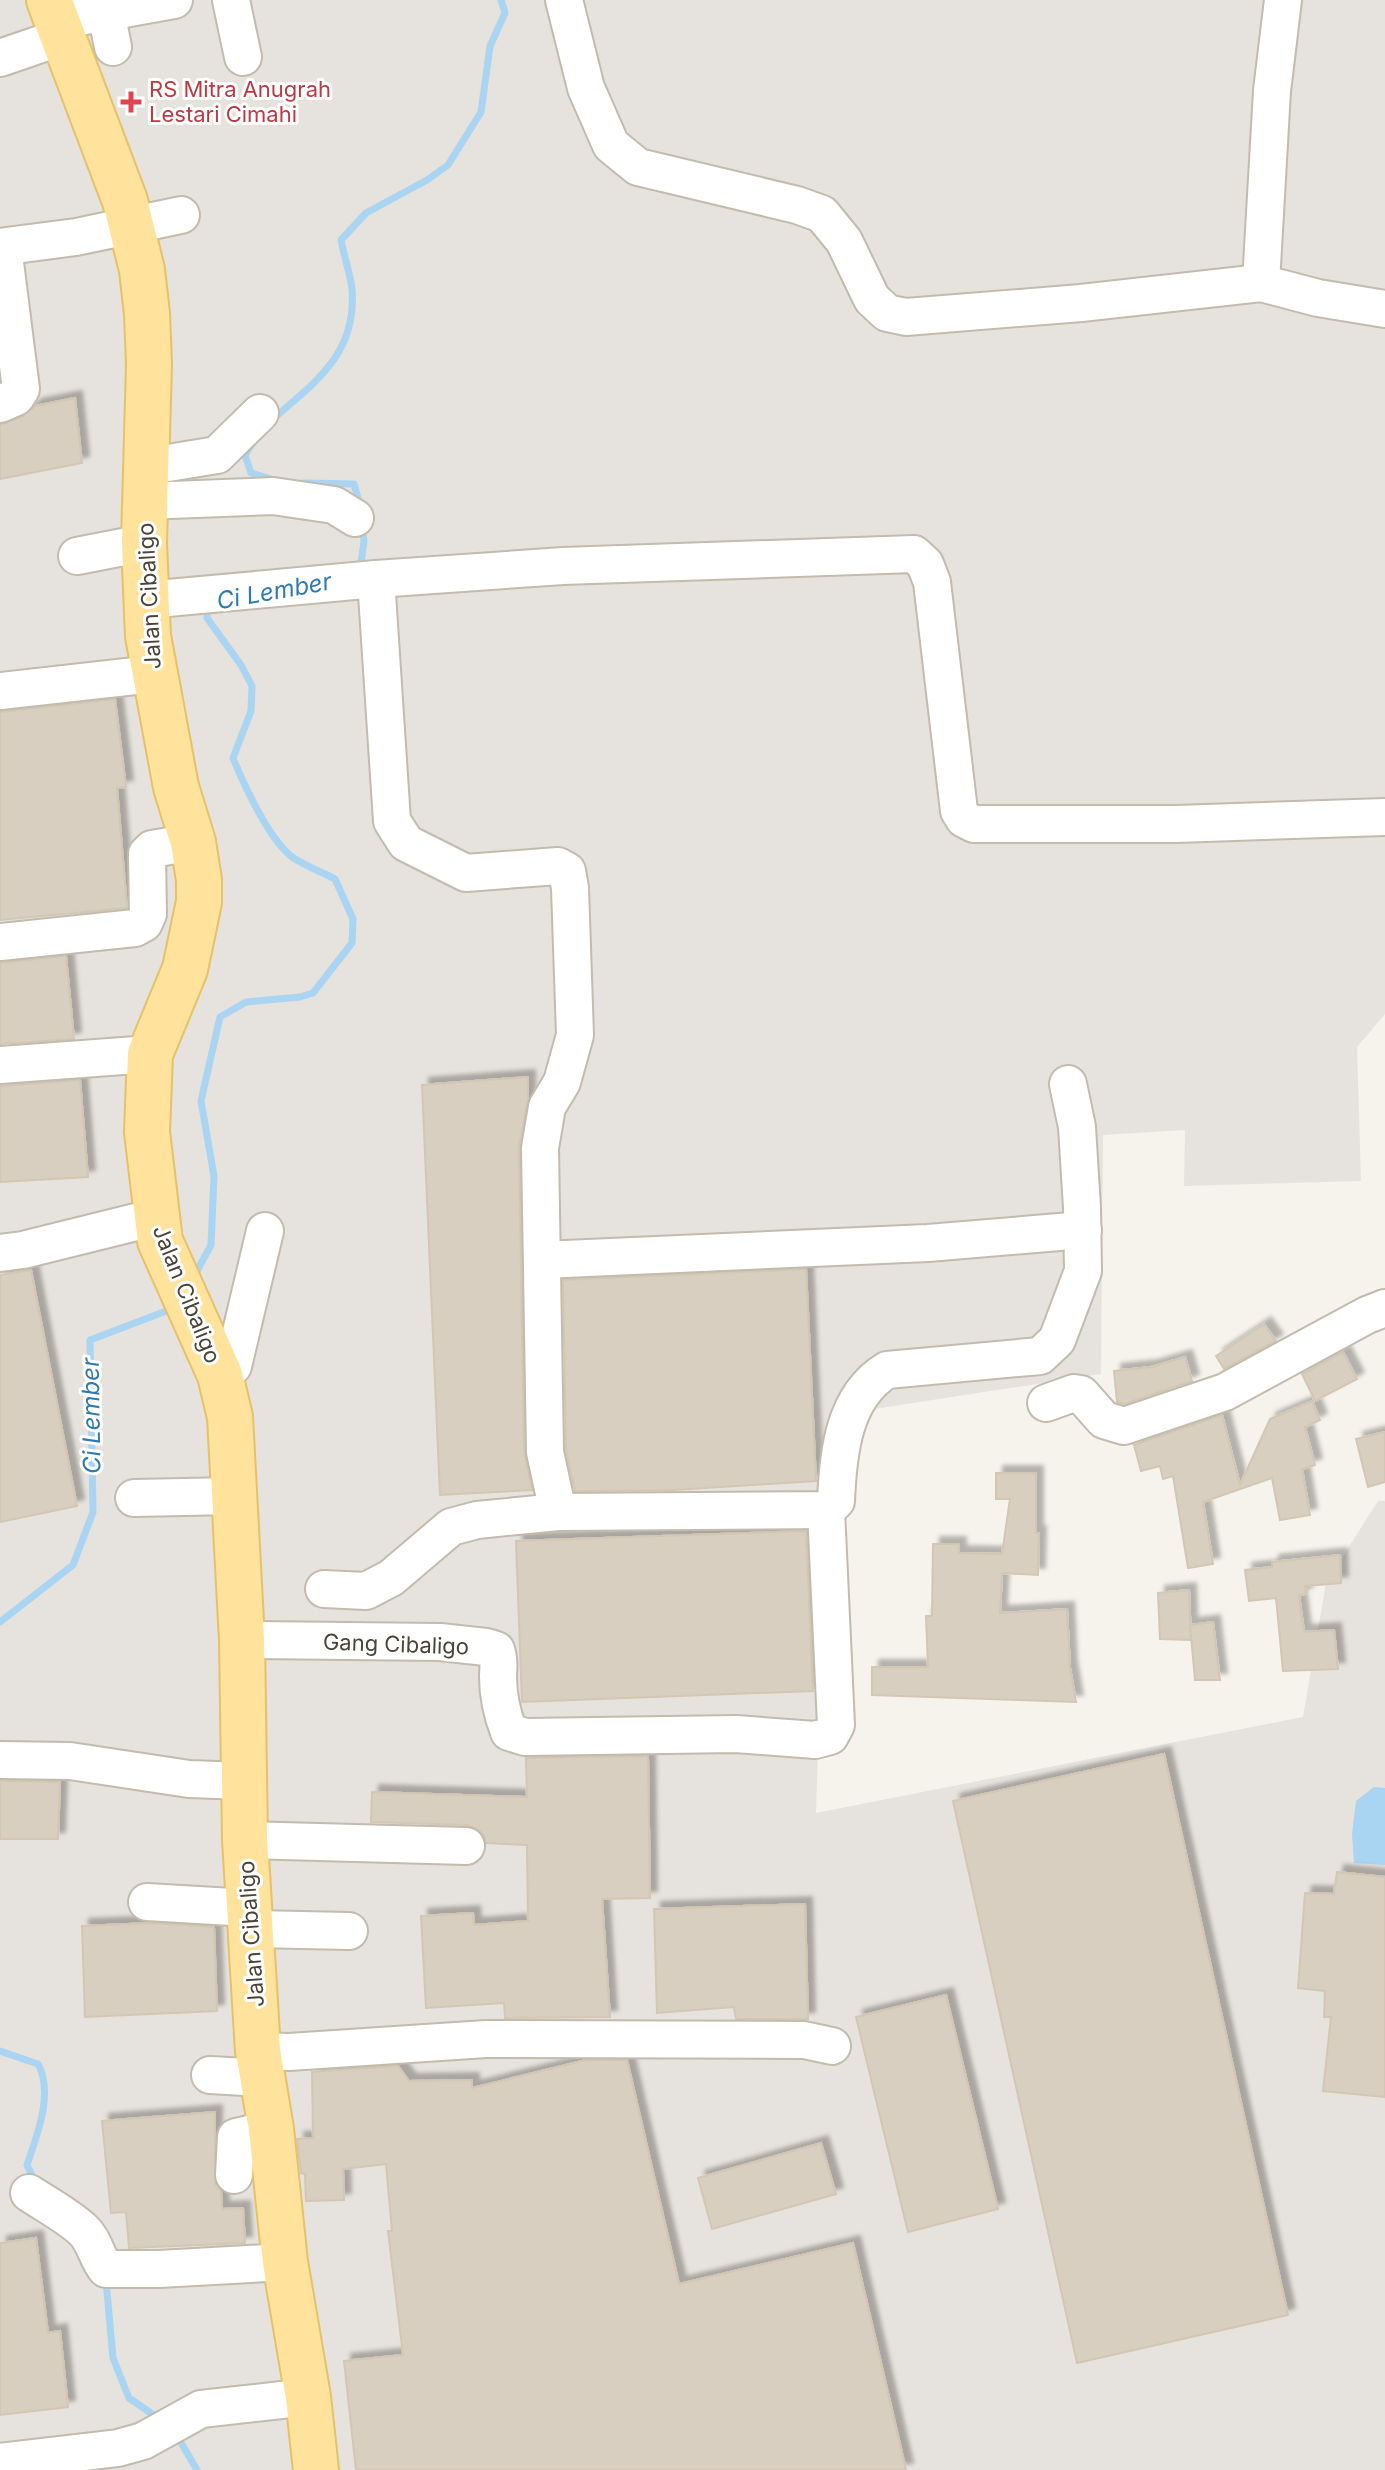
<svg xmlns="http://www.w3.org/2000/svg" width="1385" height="2470" viewBox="0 0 1385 2470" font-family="Inter,sans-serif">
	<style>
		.industrial { fill: #e6e2dd }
		.water { fill: #a9d4f2 }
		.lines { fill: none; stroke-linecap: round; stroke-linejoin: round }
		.stream { stroke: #a9d4f2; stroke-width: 7 }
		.building { fill: #d8cfc1; stroke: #d3c7b4; stroke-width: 2; filter: url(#shadow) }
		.minor-casing { stroke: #c2bbae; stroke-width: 40 }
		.major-casing { stroke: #e6c16a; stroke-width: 48 }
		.minor { stroke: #fff; stroke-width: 36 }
		.major { stroke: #ffe39c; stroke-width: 44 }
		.health-dot { fill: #e0444e; stroke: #fff; stroke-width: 3 }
		.labels { text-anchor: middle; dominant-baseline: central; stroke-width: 6; stroke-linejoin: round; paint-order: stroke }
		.health-label { font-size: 22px; fill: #be3a42; stroke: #fff; text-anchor: start }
		.street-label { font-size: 22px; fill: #4b4439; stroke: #fff }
		.water-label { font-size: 24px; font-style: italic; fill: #2e7ab2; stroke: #fff }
	</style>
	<defs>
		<filter id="shadow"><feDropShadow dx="7" dy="-7" stdDeviation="2" flood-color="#0004"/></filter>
	</defs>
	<rect width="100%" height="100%" fill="#f6f3ec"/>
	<path class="industrial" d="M 0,0 L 1385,0 L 1385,1014 L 1357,1047 L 1361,1181 L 1184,1186 L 1185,1130 L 1103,1135 L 1101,1374 L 829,1416 L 816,1813 L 1303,1717 L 1326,1583 L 1378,1501 L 1385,1501 L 1385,2470 L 0,2470 Z"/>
	<path class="water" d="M 1374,1787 L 1385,1788 L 1385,1865 L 1354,1863 L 1352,1834 L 1356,1801 Z"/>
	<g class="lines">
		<g class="stream">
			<path d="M 272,420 C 316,381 357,354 352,289 C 350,273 344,256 341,240 L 366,213 L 427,180 L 448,165 L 481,112 L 490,46 L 505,13 L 501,0"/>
			<path d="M 252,444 L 245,455 L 251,473 L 278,481"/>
			<path d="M 302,483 L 354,484 L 360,506"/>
			<path d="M 360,570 L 364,541 L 362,526"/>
			<path d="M 193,1278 L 211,1245 L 214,1176 L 201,1101 L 220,1017 L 246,1002 L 300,997 L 313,993 L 352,943 L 353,919 L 335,879 C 322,872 308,867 295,859 C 271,844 244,785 233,758 L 251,711 L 252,686 L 241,665 L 207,618 L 207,605"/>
			<path d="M 0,1622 L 73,1565 L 93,1512 L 90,1340 L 169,1310 L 174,1304"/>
			<path d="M 0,2051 L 38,2064 C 54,2093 37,2135 27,2165 L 36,2183"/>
			<path d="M 106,2281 L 113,2358 L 129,2398 L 158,2418"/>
			<path d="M 176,2434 L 197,2470"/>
		</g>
	</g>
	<g class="building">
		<path d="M 75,398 L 82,463 L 0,479 L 0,425 L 24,416 L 35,406 Z"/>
		<path d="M 115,699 L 126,787 L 117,788 L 127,908 L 0,920 L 0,712 Z"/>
		<path d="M 66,956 L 74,1039 L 0,1044 L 0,963 Z"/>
		<path d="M 528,1077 L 528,1098 L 519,1148 L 524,1452 L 532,1490 L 440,1495 L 422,1085 Z"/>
		<path d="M 80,1080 L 88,1177 L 0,1182 L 0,1086 Z"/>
		<path d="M 806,1269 L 816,1481 L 673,1490 L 575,1491 L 566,1450 L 563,1280 Z"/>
		<path d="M 31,1270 L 77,1506 L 0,1522 L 0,1275 Z"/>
		<path d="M 1264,1324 L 1276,1341 L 1224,1369 L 1216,1356 Z"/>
		<path d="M 1343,1352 L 1357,1379 L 1315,1401 L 1302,1374 Z"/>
		<path d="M 1185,1357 L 1192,1381 L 1124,1404 L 1117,1402 L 1114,1371 L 1151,1367 Z"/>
		<path d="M 1312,1401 L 1320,1420 L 1305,1427 L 1315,1465 L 1302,1469 L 1310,1515 L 1280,1520 L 1272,1478 L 1203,1502 L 1213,1564 L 1188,1568 L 1173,1476 L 1163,1479 L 1160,1466 L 1141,1471 L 1134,1445 L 1222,1415 L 1240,1485 L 1270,1419 Z"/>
		<path d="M 1385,1432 L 1385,1482 L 1368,1487 L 1356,1439 Z"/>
		<path d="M 996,1473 L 1036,1473 L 1036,1533 L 1039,1533 L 1038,1575 L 1002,1573 L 1000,1613 L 1067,1609 L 1070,1668 L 1076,1702 L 872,1695 L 872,1667 L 928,1667 L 926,1616 L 932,1616 L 933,1544 L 959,1544 L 959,1553 L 1002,1554 L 1010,1499 L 996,1499 Z"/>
		<path d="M 806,1531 L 813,1691 L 522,1702 L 516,1541 Z"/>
		<path d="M 1340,1555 L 1341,1583 L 1305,1586 L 1306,1594 L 1299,1595 L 1304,1632 L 1334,1630 L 1338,1669 L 1283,1671 L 1276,1598 L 1249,1601 L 1245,1570 L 1272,1567 L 1272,1562 Z"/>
		<path d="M 1189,1590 L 1191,1640 L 1160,1639 L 1158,1593 Z"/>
		<path d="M 1213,1622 L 1220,1680 L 1195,1680 L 1190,1625 Z"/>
		<path d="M 1164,1754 L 1288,2315 L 1077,2363 L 953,1801 Z"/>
		<path d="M 648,1756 L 650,1898 L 602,1899 L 610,2017 L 505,2018 L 504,2003 L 426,2008 L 421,1916 L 473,1913 L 474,1925 L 528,1921 L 527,1845 L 486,1843 L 484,1835 L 478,1829 L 467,1825 L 371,1822 L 372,1792 L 527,1797 L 526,1758 Z"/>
		<path d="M 0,1781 L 60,1782 L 58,1839 L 0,1839 Z"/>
		<path d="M 1337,1872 L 1385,1877 L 1385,2097 L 1323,2091 L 1331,2017 L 1324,2017 L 1325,1991 L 1298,1988 L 1305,1893 L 1334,1894 Z"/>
		<path d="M 805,1904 L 808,2019 L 736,2019 L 734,2007 L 657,2013 L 654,1909 Z"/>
		<path d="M 152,1923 L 214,1927 L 217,2011 L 85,2017 L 82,1926 Z"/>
		<path d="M 946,1995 L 998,2209 L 908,2232 L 856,2017 Z"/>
		<path d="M 586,2060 L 627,2060 L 679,2284 L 853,2243 L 906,2470 L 356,2470 L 344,2361 L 403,2355 L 388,2231 L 392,2231 L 386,2164 L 343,2169 L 344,2200 L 306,2201 L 305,2174 L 301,2173 L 297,2139 L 313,2138 L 312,2072 L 398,2066 L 409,2081 L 472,2080 L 472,2088 Z"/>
		<path d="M 215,2112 L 215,2184 L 221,2191 L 222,2209 L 243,2208 L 245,2243 L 129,2248 L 126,2212 L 111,2213 L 102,2121 Z"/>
		<path d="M 821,2143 L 836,2194 L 712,2229 L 698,2178 Z"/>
		<path d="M 36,2238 L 48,2333 L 60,2331 L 68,2407 L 0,2415 L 0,2243 Z"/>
	</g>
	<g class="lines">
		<defs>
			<g id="minor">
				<path d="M 231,0 L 243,57"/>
				<path d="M 564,0 L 586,88 L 611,145 L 638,167 L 797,205 L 822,214 L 844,241 L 872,299 L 887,313 L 906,317 L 1081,303 L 1261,283 L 1318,298 L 1385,309"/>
				<path d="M 106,12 L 113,47"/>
				<path d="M 57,21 L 174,0"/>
				<path d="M 0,58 L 64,36"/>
				<path d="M 0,247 L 76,237 L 181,215"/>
				<path d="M 1261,283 L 1272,91 L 1283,0"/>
				<path d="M 0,404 L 16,397 L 21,389 L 3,247"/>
				<path d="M 145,464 L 168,463 L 217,455 L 260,413"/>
				<path d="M 144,501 L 273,496 L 334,505 L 355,518"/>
				<path d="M 77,556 L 144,543"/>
				<path d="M 376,579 L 392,821 L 406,843 L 466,873 L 558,866 L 567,871 L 570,888 L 575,1035 L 562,1082 L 547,1107 L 540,1148 L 545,1452 L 558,1512"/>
				<path d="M 146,600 L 376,579 L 563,566 L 914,554 L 925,564 L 932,582 L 959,811 L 964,819 L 974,824 L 1176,824 L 1385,817"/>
				<path d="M 0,691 L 153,674"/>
				<path d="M 0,942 L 135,928 L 144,923 L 148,914 L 147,854 L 152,849 L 193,842"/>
				<path d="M 0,1065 L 150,1054"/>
				<path d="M 0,1253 L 23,1250 L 156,1217"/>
				<path d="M 542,1260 L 928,1243 L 1083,1230"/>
				<path d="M 220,1375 L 233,1366 L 265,1231"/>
				<path d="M 1046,1403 L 1074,1393 L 1081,1394 L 1104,1420 L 1124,1426 L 1225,1392 L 1367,1315 L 1385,1308"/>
				<path d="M 134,1498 L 234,1496"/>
				<path d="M 324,1589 L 366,1591 L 391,1578 L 451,1527 L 477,1520 L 558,1512 L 826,1510 L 836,1501 C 838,1454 843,1397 887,1370 L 1040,1356 L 1057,1340 L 1083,1271 L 1082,1208 L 1077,1127 L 1068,1084"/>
				<path d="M 242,1640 L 440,1642 L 486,1647 L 496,1650 C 500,1661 498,1666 498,1677 C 498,1696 502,1714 509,1732 L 525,1737 L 736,1734 L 815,1740 L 830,1736 L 836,1725 L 826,1510"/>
				<path d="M 0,1760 L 70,1761 L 189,1779 L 245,1781"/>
				<path d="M 245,1840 L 466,1846"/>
				<path d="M 147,1902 L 249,1908"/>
				<path d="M 251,1929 L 349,1931"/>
				<path d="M 258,2051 L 289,2052 L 486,2039 L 804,2040 L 832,2046"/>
				<path d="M 210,2075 L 262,2078"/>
				<path d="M 234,2175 L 236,2137 L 271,2129"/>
				<path d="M 29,2193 C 47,2205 68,2216 83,2230 C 95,2241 96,2257 106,2269 L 159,2269 L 285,2262"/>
				<path d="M 0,2462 L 118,2448 L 143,2441 L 201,2409 L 308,2397"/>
			</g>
			<path id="major" d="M 49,0 L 125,201 L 142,270 L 147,314 L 149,364 L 144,543 L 148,636 L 176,787 L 193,842 L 199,880 L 199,902 L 185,969 L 150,1054 L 147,1132 L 160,1241 L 220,1375 L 230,1417 L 242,1640 L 245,1840 L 258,2051 L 271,2129 L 285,2262 L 308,2397 L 316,2470"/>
		</defs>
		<use href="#minor" class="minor-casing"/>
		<use href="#major" class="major-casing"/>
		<use href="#minor" class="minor"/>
		<use href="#major" class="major"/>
	</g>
	<path class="health-dot" d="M127 90h8v8h8v8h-8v8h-8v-8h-8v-8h8z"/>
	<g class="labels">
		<g class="health-label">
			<text x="149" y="89">RS Mitra Anugrah<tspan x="149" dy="25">Lestari Cimahi</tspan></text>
		</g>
		<g class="street-label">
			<text transform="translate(149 596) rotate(-93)">Jalan Cibaligo</text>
			<text transform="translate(187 1294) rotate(68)">Jalan Cibaligo</text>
			<text transform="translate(396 1644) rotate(2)">Gang Cibaligo</text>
			<text transform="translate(251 1934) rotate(-94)">Jalan Cibaligo</text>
		</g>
		<g class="water-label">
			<text transform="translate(274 591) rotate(-10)">Ci Lember</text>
			<text transform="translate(91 1416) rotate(-91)">Ci Lember</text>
		</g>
	</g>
</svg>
